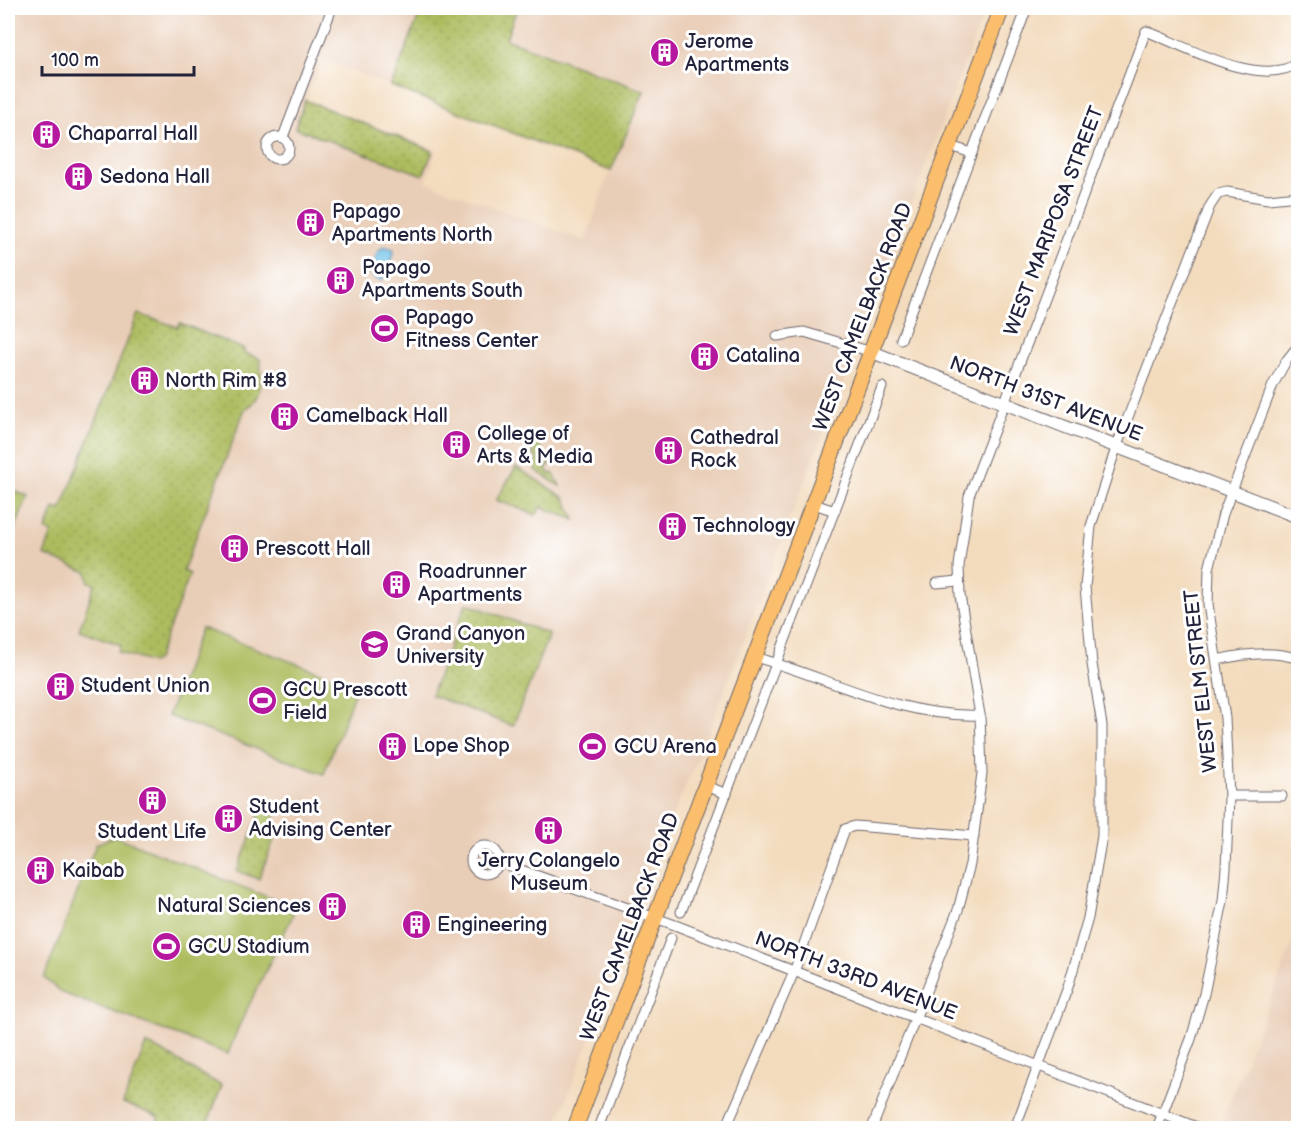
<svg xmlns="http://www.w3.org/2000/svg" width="1306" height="1136" viewBox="0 0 1306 1136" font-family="'Balsamiq Sans',sans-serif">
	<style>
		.built { fill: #e9ceb7; fill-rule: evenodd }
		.grass { fill: url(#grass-dots); stroke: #686f4d; stroke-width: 1.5 }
		.pitch { fill: #adbc5f; stroke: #686f4d; stroke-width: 1.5 }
		.water { fill: url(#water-ripples); stroke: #467191; stroke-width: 1.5 }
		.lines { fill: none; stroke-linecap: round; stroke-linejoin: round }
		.minor-casing { stroke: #6b6368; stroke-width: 11 }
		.tertiary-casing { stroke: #6b6368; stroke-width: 14 }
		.primary-casing { stroke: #6b6368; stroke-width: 17 }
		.minor { stroke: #fff; stroke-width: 9 }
		.tertiary { stroke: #fff; stroke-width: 12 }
		.primary { stroke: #fabe6d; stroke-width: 15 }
		.labels { text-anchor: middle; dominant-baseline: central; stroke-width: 6; stroke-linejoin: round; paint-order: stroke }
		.poi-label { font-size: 20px; fill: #22223b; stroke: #fff; text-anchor: start }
		.street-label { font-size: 20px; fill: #22223b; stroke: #fff }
	</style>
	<defs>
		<pattern id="grass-dots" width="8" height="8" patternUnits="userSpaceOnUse" patternTransform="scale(1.5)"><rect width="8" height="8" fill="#adbc5f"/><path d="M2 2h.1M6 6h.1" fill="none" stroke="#95a153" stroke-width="1.8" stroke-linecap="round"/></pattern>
		<pattern id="water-ripples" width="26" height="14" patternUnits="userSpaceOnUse" patternTransform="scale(1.5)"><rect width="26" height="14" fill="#6ac0e7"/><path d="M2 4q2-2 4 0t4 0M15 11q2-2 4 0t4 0" fill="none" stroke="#579cbc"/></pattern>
	</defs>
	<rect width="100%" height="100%" fill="#fff"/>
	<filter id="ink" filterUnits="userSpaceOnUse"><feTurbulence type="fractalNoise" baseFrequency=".0167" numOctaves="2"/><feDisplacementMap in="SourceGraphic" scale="12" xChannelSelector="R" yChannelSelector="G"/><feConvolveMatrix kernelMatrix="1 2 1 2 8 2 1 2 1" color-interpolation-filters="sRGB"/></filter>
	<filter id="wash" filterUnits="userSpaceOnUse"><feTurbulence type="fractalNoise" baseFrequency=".008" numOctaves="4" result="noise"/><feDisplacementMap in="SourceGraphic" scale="24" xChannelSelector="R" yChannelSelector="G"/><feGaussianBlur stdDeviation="1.35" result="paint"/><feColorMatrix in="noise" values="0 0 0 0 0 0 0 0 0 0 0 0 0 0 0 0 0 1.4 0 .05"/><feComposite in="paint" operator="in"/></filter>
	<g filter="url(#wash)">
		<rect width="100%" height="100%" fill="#f3dbbd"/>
		<g class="built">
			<path d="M 8,8 L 986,8 L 699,757 L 666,830 L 642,893 L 633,930 L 555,1128 L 8,1128 ZM 321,59 L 610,171 L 585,241 L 426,182 L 437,150 L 306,100 Z"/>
			<path d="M 1298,930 L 1298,1128 L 1230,1128 L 1220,1125 Z"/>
		</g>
		<g class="grass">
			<path d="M 422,8 L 517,8 L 506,39 L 644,91 L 611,171 L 391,86 Z"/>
			<path d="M 305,100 L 433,151 L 423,175 L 295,128 Z"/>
			<path d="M 138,314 L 178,327 L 180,323 L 244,349 L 243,352 L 260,359 C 262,378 263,398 245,409 L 183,571 L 190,574 L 157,660 L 152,663 L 118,652 L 121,645 L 79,630 L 95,584 L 89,582 L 87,572 L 44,555 L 52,533 L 46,530 L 54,508 L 61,510 Z"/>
			<path d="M 538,442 L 550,465 L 546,467 L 549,474 L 553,473 L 561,487 L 535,470 L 537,458 L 532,454 Z"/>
			<path d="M 516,467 L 565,498 L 575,520 L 541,507 L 536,515 L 496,500 Z"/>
			<path d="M 8,488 L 28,497 L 8,545 Z"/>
			<path d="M 466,603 L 549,634 L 513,726 L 431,695 Z"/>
			<path d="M 263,805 L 277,811 L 272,824 L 279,827 L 259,879 L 237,871 Z"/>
			<path d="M 146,1044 C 173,1055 195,1074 222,1085 L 206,1128 L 155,1128 L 159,1117 L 123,1103 Z"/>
		</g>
		<g class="pitch">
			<path d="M 201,628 L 357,686 L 324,774 L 168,716 Z"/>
			<path d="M 115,836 L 290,906 L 293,915 L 238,1028 L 228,1054 L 62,993 L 44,978 L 96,844 Z"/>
		</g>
		<path class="water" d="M 384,246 L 394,249 L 389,269 L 382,281 L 372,277 L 371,274 L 377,253 Z"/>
	</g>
	<g filter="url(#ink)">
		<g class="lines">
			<defs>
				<g id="minor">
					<circle cx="278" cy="148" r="11"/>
					<path d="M 283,137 L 332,8"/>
					<path d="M 950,146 L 972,153"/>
					<path d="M 777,336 L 804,332 L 872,352"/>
					<path d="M 901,339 L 1027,8"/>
					<path d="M 814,504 L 835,511"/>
					<path d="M 937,583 L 959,581"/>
					<path d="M 755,657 C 831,678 899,718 980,715"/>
					<path d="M 1217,660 C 1243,654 1273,650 1298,659"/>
					<path d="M 706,786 L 727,794"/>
					<path d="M 1229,796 L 1282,796"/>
					<circle cx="485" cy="860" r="14"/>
					<path d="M 499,862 L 675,925 L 1199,1128"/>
					<path d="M 681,912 L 882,387"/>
					<path d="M 599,1128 L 671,938"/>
					<path d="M 726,1128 L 794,972 L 845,829 L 855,826 L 974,836"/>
					<path d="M 872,1128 L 958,910 L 970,864 L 982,773 L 980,715 L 960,595 L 959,566 L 969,496 L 1146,31 C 1185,46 1260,89 1298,63"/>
					<path d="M 1015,1128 L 1068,987 L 1088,918 L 1102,836 L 1102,725 L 1092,664 L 1085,587 L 1091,526 L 1116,448 L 1210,206 L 1218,194 L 1227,192 L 1268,199 L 1298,196"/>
					<path d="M 1157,1128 L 1191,1039 L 1204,994 L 1223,901 L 1226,868 L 1229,796 L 1225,718 L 1208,604 L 1209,569 L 1223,514 L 1273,385 L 1286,361 L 1298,346"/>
				</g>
				<path id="tertiary" d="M 872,352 L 1298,517"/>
				<path id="primary" d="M 575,1128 L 1002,8"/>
			</defs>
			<use href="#minor" class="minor-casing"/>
			<use href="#tertiary" class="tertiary-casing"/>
			<use href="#primary" class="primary-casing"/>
			<use href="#minor" class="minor"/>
			<use href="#tertiary" class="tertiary"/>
			<use href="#primary" class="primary"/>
		</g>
	</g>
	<defs>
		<symbol id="building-disc" viewBox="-11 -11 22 22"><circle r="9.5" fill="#b5179e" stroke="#fff"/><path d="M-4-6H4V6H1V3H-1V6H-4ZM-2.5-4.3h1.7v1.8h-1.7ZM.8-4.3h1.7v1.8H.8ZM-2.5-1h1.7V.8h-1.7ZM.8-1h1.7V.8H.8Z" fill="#fff"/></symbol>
		<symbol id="stadium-disc" viewBox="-11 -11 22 22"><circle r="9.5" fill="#b5179e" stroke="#fff"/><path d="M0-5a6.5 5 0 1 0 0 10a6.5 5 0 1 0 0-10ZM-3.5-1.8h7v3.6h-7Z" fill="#fff"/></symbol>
		<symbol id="university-disc" viewBox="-11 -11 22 22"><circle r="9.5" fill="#b5179e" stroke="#fff"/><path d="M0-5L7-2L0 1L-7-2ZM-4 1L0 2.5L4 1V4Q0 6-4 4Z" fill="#fff"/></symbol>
	</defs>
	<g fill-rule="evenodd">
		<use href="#building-disc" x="648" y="36" width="33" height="33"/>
		<use href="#building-disc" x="30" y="118" width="33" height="33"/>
		<use href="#building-disc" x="62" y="160" width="33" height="33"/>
		<use href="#building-disc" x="294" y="206" width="33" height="33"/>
		<use href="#building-disc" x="324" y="264" width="33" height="33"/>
		<use href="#stadium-disc" x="368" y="312" width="33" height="33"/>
		<use href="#building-disc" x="688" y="340" width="33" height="33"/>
		<use href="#building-disc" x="128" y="364" width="33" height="33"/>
		<use href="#building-disc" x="268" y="400" width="33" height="33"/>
		<use href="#building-disc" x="440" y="428" width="33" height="33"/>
		<use href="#building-disc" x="652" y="434" width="33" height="33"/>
		<use href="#building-disc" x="656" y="510" width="33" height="33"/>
		<use href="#building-disc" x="218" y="532" width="33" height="33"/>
		<use href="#building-disc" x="380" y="568" width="33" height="33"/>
		<use href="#university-disc" x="358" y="628" width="33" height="33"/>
		<use href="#building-disc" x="44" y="670" width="33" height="33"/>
		<use href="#stadium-disc" x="246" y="684" width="33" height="33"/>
		<use href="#building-disc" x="376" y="730" width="33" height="33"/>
		<use href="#stadium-disc" x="576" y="730" width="33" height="33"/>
		<use href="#building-disc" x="136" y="784" width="33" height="33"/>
		<use href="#building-disc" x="212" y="802" width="33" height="33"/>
		<use href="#building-disc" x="532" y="814" width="33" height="33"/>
		<use href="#building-disc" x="24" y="854" width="33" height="33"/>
		<use href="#building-disc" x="316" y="890" width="33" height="33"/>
		<use href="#building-disc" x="400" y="908" width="33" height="33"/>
		<use href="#stadium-disc" x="150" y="930" width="33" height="33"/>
	</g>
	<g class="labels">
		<g class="poi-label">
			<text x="685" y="42">Jerome<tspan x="685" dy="23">Apartments</tspan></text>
			<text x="68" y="134">Chaparral Hall</text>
			<text x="100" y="177">Sedona Hall</text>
			<text x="332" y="212">Papago<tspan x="332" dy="23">Apartments North</tspan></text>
			<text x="362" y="268">Papago<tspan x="362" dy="23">Apartments South</tspan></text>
			<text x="405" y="318">Papago<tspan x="405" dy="23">Fitness Center</tspan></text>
			<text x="726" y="356">Catalina</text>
			<text x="165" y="381">North Rim #8</text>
			<text x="306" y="416">Camelback Hall</text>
			<text x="477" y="434">College of<tspan x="477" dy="23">Arts &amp; Media</tspan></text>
			<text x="690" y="438">Cathedral<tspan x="690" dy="23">Rock</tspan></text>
			<text x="693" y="526">Technology</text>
			<text x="255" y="549">Prescott Hall</text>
			<text x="418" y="572">Roadrunner<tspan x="418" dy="23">Apartments</tspan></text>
			<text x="396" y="634">Grand Canyon<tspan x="396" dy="23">University</tspan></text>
			<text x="81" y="686">Student Union</text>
			<text x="283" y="690">GCU Prescott<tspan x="283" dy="23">Field</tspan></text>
			<text x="413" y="746">Lope Shop</text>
			<text x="614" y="747">GCU Arena</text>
			<text x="249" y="807">Student<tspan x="249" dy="23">Advising Center</tspan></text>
			<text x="152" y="832" text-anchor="middle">Student Life</text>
			<text x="549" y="861" text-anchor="middle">Jerry Colangelo<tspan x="549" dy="23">Museum</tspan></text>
			<text x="62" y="871">Kaibab</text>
			<text x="311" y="906" text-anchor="end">Natural Sciences</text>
			<text x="437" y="925">Engineering</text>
			<text x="188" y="947">GCU Stadium</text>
		</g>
		<g class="street-label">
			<text transform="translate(1054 221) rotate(-69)">WEST MARIPOSA STREET</text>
			<text transform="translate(863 317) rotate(-69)">WEST CAMELBACK ROAD</text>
			<text transform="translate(1046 399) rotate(21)">NORTH 31ST AVENUE</text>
			<text transform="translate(1201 681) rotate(-96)">WEST ELM STREET</text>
			<text transform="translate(630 927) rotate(-69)">WEST CAMELBACK ROAD</text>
			<text transform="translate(856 976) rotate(21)">NORTH 33RD AVENUE</text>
		</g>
	</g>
	<rect width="1306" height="1136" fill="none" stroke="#fff" stroke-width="30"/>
	<path d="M42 66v9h152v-9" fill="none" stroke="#22223b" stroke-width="3"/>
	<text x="51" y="66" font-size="18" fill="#22223b" stroke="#ffffff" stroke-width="4.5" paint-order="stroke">100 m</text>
</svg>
